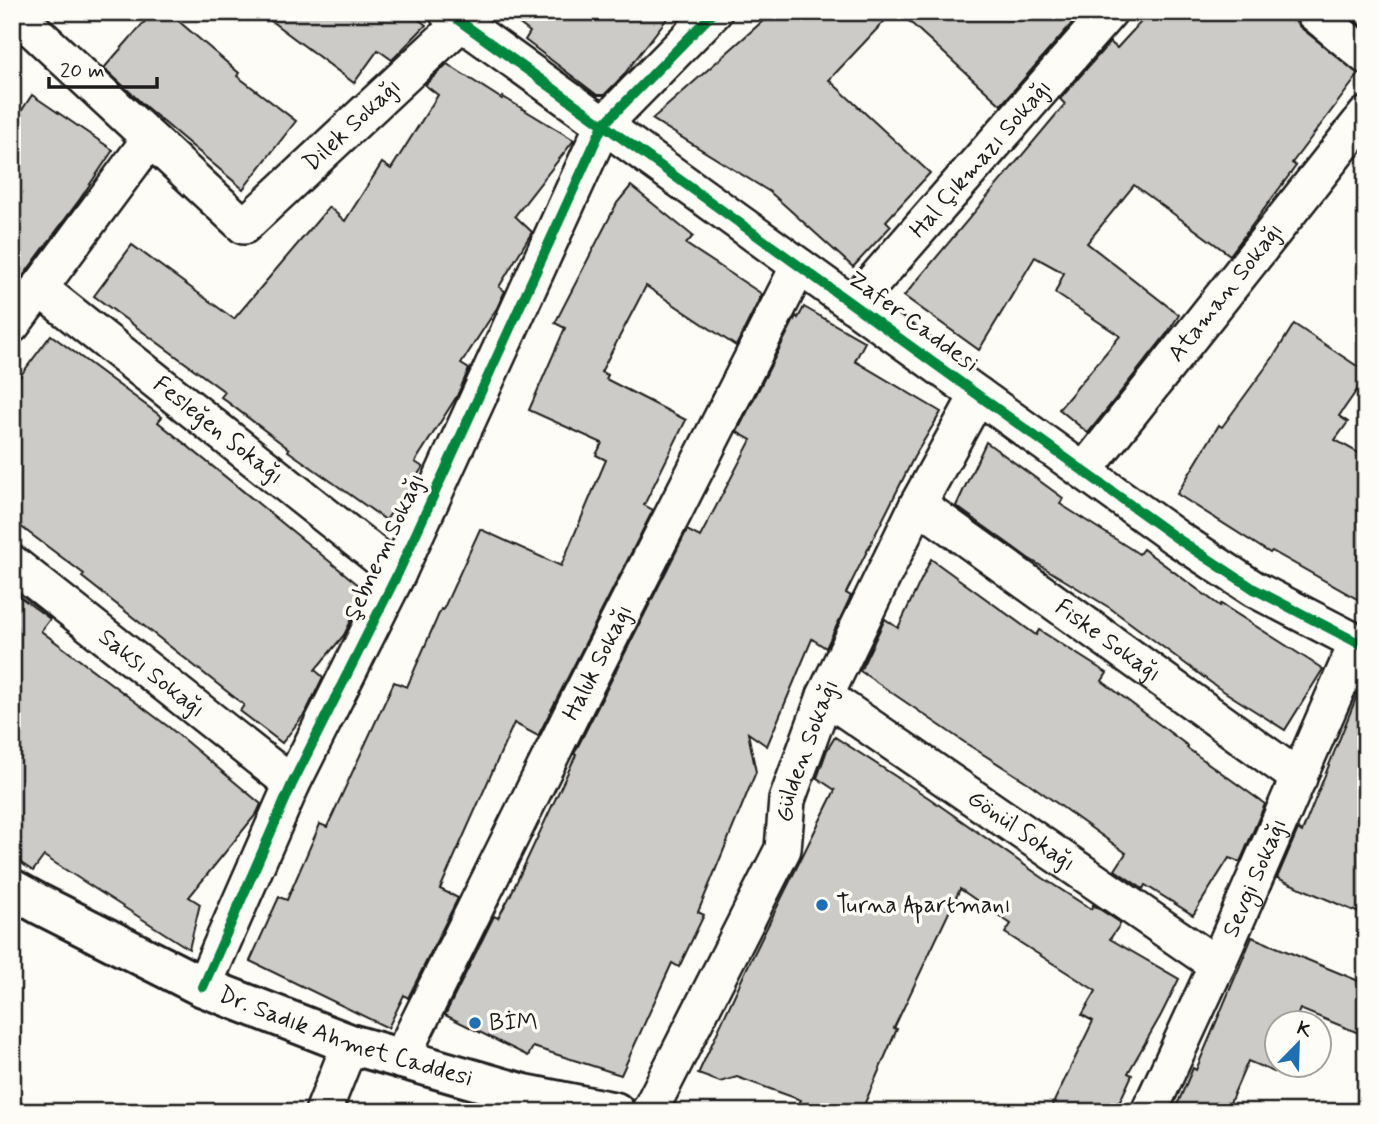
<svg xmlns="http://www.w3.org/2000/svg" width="1378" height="1124" viewBox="0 0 1378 1124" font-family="Mynerve,sans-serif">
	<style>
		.building { fill: #cccbc8; stroke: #1c1c1c; stroke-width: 2 }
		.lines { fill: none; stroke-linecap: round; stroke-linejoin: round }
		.minor-casing { stroke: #1c1c1c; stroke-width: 40 }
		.major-casing { stroke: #1c1c1c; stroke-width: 44 }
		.minor { stroke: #fdfcf7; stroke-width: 35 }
		.major { stroke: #fdfcf7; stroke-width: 38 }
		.cycleway-casing { stroke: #fdfcf7; stroke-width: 15 }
		.cycleway { stroke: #00873e; stroke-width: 10 }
		.poi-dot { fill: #1f6fb2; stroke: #fdfcf7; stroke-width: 2.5 }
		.labels { text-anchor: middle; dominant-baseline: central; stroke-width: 7; stroke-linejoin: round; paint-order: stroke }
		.street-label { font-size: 24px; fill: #1c1c1c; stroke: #fdfcf7 }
		.poi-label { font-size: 24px; fill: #1c1c1c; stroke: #fdfcf7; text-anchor: start }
	</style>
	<rect width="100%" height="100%" fill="#fdfcf7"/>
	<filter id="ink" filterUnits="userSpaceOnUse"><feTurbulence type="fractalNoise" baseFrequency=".0143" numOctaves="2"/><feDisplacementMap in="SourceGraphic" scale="14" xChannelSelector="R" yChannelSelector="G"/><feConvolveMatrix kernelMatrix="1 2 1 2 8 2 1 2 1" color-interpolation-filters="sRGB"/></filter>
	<g filter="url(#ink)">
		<g class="building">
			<path d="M 153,12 L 168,12 L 239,73 L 237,76 L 296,121 L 243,189 L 146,107 L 104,68 Z"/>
			<path d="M 259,12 L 409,12 L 426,25 L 392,60 L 378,50 L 354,83 Z"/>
			<path d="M 504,12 L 672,12 L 622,77 L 604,95 L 597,95 L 525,40 L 530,32 Z"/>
			<path d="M 773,12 L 893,12 L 829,80 L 930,173 L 886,221 L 891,226 L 853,267 L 770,192 L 652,119 Z"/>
			<path d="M 899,12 L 1078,12 L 1080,14 L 1001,105 Z"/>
			<path d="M 1150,12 L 1293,12 L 1294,20 L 1300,27 L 1359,74 L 1292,163 L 1296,166 L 1230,255 L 1134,185 L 1087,243 L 1179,315 L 1168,332 L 1088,433 L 1059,409 L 1120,336 L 1055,293 L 1064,273 L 1035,257 L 979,350 L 904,296 L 1065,104 L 1060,99 L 1110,42 L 1117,48 Z"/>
			<path d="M 1345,12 L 1366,12 L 1366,30 Z"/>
			<path d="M 447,64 L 502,99 L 503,97 L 574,140 L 515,216 L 532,232 L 499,287 L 505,291 L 497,308 L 461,364 L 469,369 L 457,396 L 415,462 L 423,467 L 386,520 L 288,451 L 289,449 L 221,397 L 225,392 L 94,296 L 132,245 L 234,319 L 329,207 L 345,221 L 382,163 L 391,169 L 438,95 L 425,85 Z"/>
			<path d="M 32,95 L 113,150 L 80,199 L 12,291 L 12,125 Z"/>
			<path d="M 631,186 L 693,236 L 686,244 L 762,294 L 736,346 L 646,286 L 601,372 L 608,375 L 606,379 L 686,420 L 644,505 L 653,510 L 538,736 L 514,723 L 440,889 L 458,898 L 408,998 L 404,995 L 388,1028 L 250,961 L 279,897 L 287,900 L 320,824 L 327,827 L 394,682 L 407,687 L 441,609 L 443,610 L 480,529 L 561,566 L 606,460 L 596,455 L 602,443 L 529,410 L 565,328 L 555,323 L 617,203 Z"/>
			<path d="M 804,307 L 865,342 L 855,361 L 941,412 L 914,457 L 846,593 L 851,596 L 826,648 L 812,639 L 767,746 L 748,733 L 756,772 L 698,912 L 704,915 L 679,967 L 672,963 L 621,1075 L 533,1047 L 528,1056 L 445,1015 L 494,916 L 498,918 L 510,896 L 576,755 L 574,754 L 687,530 L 700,537 L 751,440 L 737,432 L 796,316 L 798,318 Z"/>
			<path d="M 1294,324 L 1366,372 L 1366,377 L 1339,416 L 1348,422 L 1335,440 L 1366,457 L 1366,604 L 1272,551 L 1270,553 L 1177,494 L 1219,425 L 1222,427 L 1274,356 Z"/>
			<path d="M 51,335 L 162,417 L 158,422 L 366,591 L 344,635 L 315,670 L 323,677 L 306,712 L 282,743 L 240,711 L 244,705 L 82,577 L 84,574 L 12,520 L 12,387 Z"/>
			<path d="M 986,442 L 1063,498 L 1060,504 L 1139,554 L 1143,549 L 1220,606 L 1221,604 L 1323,669 L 1285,730 L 1217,687 L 1110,608 L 1028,558 L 956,506 Z"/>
			<path d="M 931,559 L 1036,635 L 1039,630 L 1107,673 L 1102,681 L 1188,746 L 1187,748 L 1265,804 L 1240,862 L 1229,858 L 1193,915 L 1145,885 L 1143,889 L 1115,870 L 1126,853 L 1030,784 L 967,744 L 860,671 L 885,619 L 898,628 Z"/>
			<path d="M 12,591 L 50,619 L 41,631 L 170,728 L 261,804 L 257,813 L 189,897 L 200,904 L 189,949 L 44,856 L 33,871 L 12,857 Z"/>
			<path d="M 1365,676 L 1366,676 L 1366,916 L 1277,878 L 1298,829 L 1302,832 Z"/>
			<path d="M 835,737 L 929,798 L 1043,878 L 1091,909 L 1093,905 L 1121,923 L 1110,939 L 1179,979 L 1161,1015 L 1128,1073 L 1132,1075 L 1115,1112 L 1049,1112 L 1093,1021 L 1082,1015 L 1096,991 L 1005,933 L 1011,924 L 960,889 L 894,1028 L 897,1029 L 861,1112 L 822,1112 L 799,1104 L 801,1100 L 737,1077 L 720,1082 L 698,1074 L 747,968 L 835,790 L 817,778 L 827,750 Z"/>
			<path d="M 1252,937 L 1366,984 L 1366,1036 L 1300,1009 L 1294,1023 L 1277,1023 L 1277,1065 L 1274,1072 L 1248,1061 L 1226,1112 L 1174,1112 L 1193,1068 L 1196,1070 Z"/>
		</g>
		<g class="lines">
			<defs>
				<g id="minor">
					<path id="s1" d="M 14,12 L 244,226 L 461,23"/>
					<path d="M 447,12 L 1175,537 L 1254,589 L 1366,647"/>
					<path d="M 1313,12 L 1366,56"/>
					<path id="s2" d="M 39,288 L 398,573"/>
					<path id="s3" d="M 853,305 L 1109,12"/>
					<path d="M 12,325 L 150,139"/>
					<path id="s4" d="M 1084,471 L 1366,115"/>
					<path id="s5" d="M 918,504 L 1299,778"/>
					<path id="s6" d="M 12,563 L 292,784"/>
					<path id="s7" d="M 825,696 L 1217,965"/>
					<path d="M 203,987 L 292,784 L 398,573 L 603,125 L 714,12"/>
					<path id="s8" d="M 400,1060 L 576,705 L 799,266"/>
					<path d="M 323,1112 L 350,1044"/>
					<path id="s9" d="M 649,1112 L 783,849 L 787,800 L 825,696 L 918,504 L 978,395"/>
					<path id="s10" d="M 1149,1112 L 1217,965 L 1357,643"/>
				</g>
				<g id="major">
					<path id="s11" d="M 12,889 L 39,904 L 203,987 L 350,1044 L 524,1094 L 615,1112"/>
				</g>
			</defs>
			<use href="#minor" class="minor-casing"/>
			<use href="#major" class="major-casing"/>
			<use href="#minor" class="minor"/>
			<use href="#major" class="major"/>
			<defs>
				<g id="cycleway">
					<path d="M 447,12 L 1175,537 L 1254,589 L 1366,647"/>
					<path d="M 203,987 L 292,784 L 398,573 L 603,125 L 714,12"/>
				</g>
			</defs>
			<use href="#cycleway" class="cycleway-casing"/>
			<use href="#cycleway" class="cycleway"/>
		</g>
	</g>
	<g class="poi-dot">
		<circle cx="822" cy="905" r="7"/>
		<circle cx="475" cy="1023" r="7"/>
	</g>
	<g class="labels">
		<g class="street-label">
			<text stroke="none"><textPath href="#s1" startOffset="462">Dilek Sokağı</textPath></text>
			<text stroke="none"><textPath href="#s3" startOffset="194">Hal Çıkmazı Sokağı</textPath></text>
			<text stroke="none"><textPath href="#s4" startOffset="228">Ataman Sokağı</textPath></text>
			<text transform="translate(913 322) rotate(36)">Zafer Caddesi</text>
			<text stroke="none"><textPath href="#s2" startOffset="229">Fesleğen Sokağı</textPath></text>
			<text transform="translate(385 547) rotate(-65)">Şebnem Sokağı</text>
			<text stroke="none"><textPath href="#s5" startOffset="234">Fiske Sokağı</textPath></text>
			<text stroke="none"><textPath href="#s8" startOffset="444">Haluk Sokağı</textPath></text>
			<text stroke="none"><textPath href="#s6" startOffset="178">Saksı Sokağı</textPath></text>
			<text stroke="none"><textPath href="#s9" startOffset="397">Gülden Sokağı</textPath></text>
			<text stroke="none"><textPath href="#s7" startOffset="238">Gönül Sokağı</textPath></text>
			<text stroke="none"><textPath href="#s10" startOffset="257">Sevgi Sokağı</textPath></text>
			<text stroke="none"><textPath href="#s11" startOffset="366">Dr. Sadık Ahmet Caddesi</textPath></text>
		</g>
		<g class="poi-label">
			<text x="836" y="905">Turna Apartmanı</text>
			<text x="489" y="1023">BİM</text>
		</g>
	</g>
	<rect width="1378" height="1124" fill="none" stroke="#fdfcf7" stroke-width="42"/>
	<rect x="21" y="21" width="1336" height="1082" fill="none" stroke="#1c1c1c" stroke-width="2.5" filter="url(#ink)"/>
	<g transform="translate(1298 1044) rotate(23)"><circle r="33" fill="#fdfcf7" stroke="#a3a29f" stroke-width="2"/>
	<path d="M0-5L12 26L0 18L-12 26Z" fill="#1f6fb2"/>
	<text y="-10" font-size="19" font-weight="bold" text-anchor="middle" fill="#1c1c1c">K</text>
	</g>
	<path d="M49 77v10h108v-10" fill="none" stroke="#1c1c1c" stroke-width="3.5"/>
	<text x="60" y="77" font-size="21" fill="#1c1c1c" stroke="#fdfcf7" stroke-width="5" paint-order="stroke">20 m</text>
</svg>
